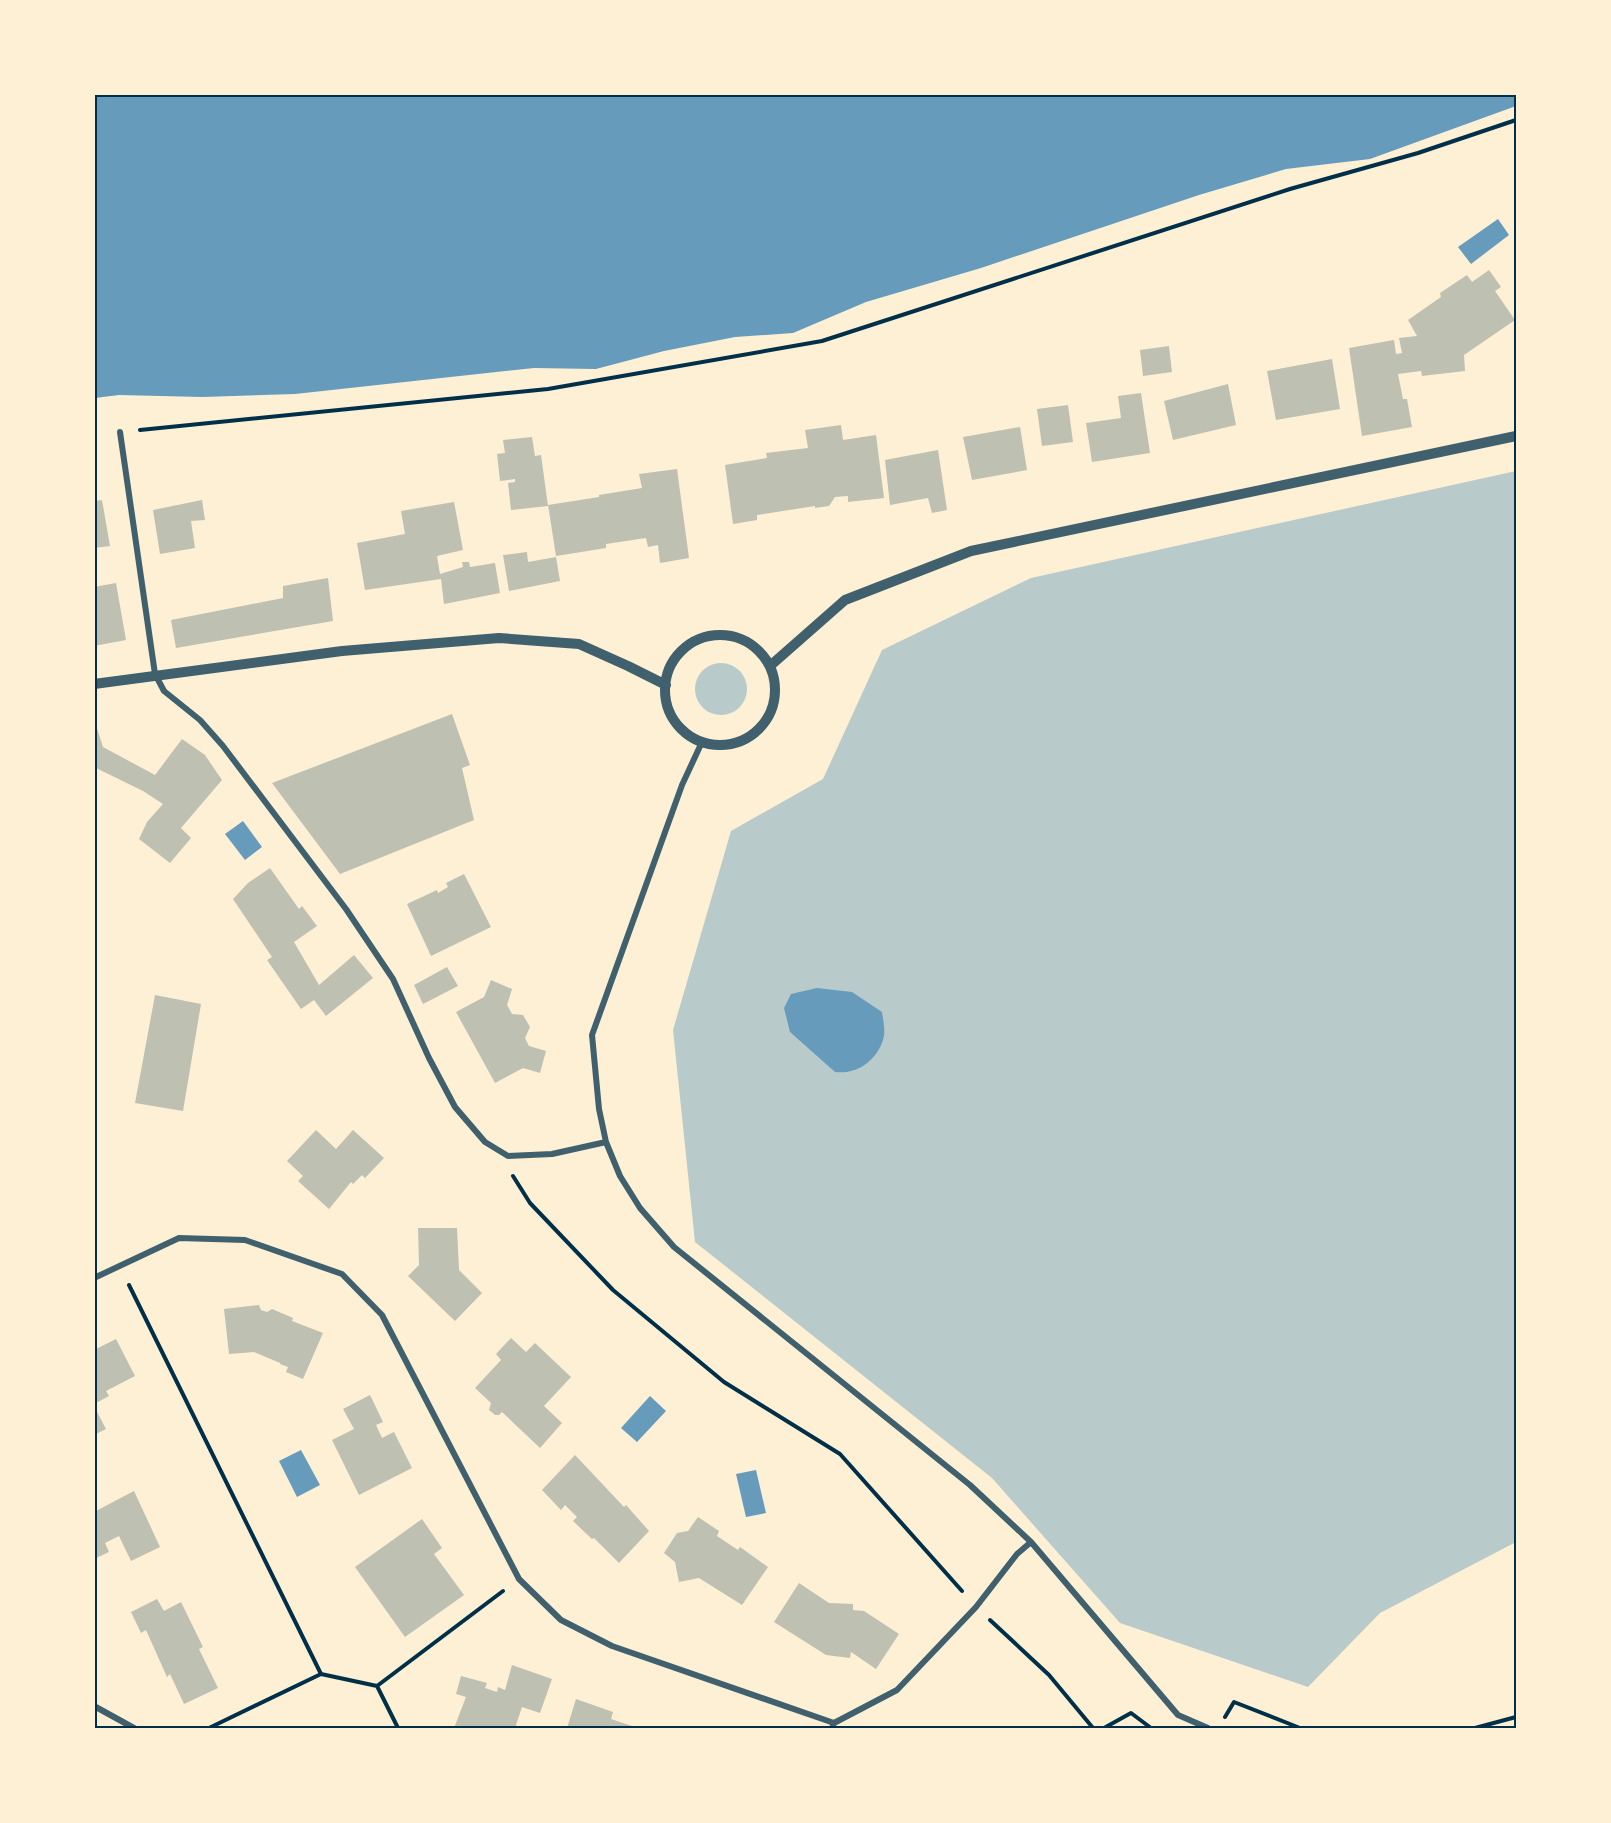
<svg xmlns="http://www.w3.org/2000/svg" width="1611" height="1823" viewBox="0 0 1611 1823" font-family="Merriweather,serif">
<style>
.green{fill:#b9caca}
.water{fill:#669bbc}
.building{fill:#bec0b2}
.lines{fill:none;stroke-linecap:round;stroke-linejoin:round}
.path{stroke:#003049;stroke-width:4}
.minor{stroke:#3f606c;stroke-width:6}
.tertiary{stroke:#3f606c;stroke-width:10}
.neatline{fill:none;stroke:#003049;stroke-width:2}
</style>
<rect width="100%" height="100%" fill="#fdf0d5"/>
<path class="green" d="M 1516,471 L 1516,1542 L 1380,1613 L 1308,1687 L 1120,1623 L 992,1478 L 695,1242 L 673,1030 L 731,831 L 823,779 L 882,650 L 1031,578 Z
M695 689a26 26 0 1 1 52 0a26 26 0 1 1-52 0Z"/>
<path class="water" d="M 1516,94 L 1516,106 L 1370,159 L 1286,169 L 1199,195 L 981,268 L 866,302 L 793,333 L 735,337 L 664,351 L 596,369 L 534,368 L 295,394 L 202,397 L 119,395 L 95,398 L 95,95 Z
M 1498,219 L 1509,235 L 1471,264 L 1458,247 Z
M 243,821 L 262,847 L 245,860 L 225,834 Z
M 817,988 L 852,992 L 882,1012 C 883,1019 885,1028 884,1036 C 879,1059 858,1075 835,1072 L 790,1032 L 784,1008 L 791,994 Z
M 650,1396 L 666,1411 L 637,1442 L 621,1428 Z
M 301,1450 L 320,1485 L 297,1497 L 279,1461 Z
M 756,1470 L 766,1513 L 746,1517 L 736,1474 Z"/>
<path class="building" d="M 1489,270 L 1501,287 L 1495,291 L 1515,320 L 1464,355 L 1465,371 L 1422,376 L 1421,371 L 1398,374 L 1403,399 L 1407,399 L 1412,427 L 1362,436 L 1349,348 L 1394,340 L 1396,354 L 1402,353 L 1399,338 L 1417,336 L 1408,320 L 1441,297 L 1440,293 L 1467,275 L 1472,282 Z
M 1169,346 L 1172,372 L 1143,376 L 1140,350 Z
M 1332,359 L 1340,409 L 1276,420 L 1267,371 Z
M 1228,384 L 1236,425 L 1173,440 L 1164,401 Z
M 1141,393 L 1150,453 L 1092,462 L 1086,423 L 1121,418 L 1118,396 Z
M 1068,405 L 1073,442 L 1042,446 L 1037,409 Z
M 841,425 L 843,440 L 876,435 L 884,498 L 848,502 L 848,496 L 835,497 L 829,506 L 815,508 L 815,506 L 757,515 L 757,520 L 733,524 L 725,465 L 767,458 L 766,453 L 808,448 L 805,430 Z
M 1020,427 L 1027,470 L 972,480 L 963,437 Z
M 532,437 L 535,456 L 541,455 L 548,506 L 511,510 L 508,483 L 515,482 L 515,479 L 500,481 L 497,454 L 505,453 L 503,440 Z
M 938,450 L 947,510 L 932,513 L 928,498 L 890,505 L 885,460 Z
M 677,469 L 689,558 L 660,563 L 658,545 L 648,547 L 646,538 L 606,544 L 606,548 L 556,556 L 548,505 L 599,497 L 599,495 L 642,488 L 639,474 Z
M 102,500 L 110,546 L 94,548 L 94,501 Z
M 202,500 L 205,520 L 191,521 L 195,548 L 160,554 L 153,510 Z
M 454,502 L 463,550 L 437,556 L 440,574 L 463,567 L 462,562 L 469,562 L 470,567 L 495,563 L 500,593 L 444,604 L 441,579 L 365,590 L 357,543 L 405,534 L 401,511 Z
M 527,552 L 528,562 L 556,557 L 560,581 L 509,591 L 503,555 Z
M 328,578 L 333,621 L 176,648 L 171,620 L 283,598 L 283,586 Z
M 116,583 L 126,640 L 94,646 L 94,587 Z
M 452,714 L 470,765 L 462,768 L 474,820 L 340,874 L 272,783 Z
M 94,719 L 103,747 L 155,775 L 182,739 L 205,755 L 222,780 L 181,828 L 191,838 L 170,863 L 139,839 L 147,822 L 163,804 L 143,791 L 94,767 Z
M 270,868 L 299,909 L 302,906 L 317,926 L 294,942 L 319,985 L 354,955 L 373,978 L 326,1016 L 314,1000 L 301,1009 L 267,960 L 272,957 L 233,899 L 248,883 Z
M 464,874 L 491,927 L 431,956 L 407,904 L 437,890 L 438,893 L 448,887 L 446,883 Z
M 447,967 L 458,986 L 423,1004 L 414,985 Z
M 491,980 L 512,989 L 507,1005 L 512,1014 L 523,1015 L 530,1027 L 525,1038 L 529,1046 L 546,1051 L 540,1073 L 523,1068 L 495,1083 L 456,1012 L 484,997 Z
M 155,995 L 201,1004 L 183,1111 L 135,1103 Z
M 316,1130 L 336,1149 L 353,1130 L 384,1158 L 365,1178 L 362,1175 L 353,1184 L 351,1182 L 329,1209 L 298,1181 L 303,1176 L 287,1161 Z
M 418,1228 L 457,1228 L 459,1270 L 482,1293 L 455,1321 L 408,1276 L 419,1265 Z
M 259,1305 L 261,1310 L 267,1312 L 272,1309 L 293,1318 L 292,1321 L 323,1333 L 303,1379 L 286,1372 L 288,1367 L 280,1364 L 280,1363 L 254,1352 L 229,1354 L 224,1309 Z
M 511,1338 L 526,1352 L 535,1343 L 571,1377 L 544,1406 L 562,1423 L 540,1448 L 502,1412 L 499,1415 L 495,1415 L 489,1410 L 491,1403 L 475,1388 L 501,1360 L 496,1354 Z
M 116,1339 L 135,1376 L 106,1391 L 109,1396 L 94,1404 L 94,1350 Z
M 370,1395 L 383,1422 L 376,1425 L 382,1438 L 394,1432 L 412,1468 L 359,1495 L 332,1440 L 354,1429 L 343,1409 Z
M 94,1406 L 106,1429 L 94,1435 Z
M 575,1455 L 624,1507 L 626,1505 L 649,1531 L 619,1563 L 594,1538 L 592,1539 L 573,1521 L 577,1517 L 565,1505 L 561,1510 L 542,1490 Z
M 134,1491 L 160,1547 L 131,1561 L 119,1536 L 105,1543 L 109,1552 L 94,1559 L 94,1512 Z
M 698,1517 L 719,1531 L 717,1536 L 738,1550 L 740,1547 L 768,1567 L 742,1605 L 699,1578 L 679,1582 L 675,1562 L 664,1553 L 677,1533 L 688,1531 Z
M 422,1519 L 442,1548 L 434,1554 L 464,1595 L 405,1637 L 355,1567 Z
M 799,1583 L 829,1603 L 853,1604 L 853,1610 L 864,1611 L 899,1634 L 876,1669 L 851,1652 L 850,1658 L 826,1655 L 774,1622 Z
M 157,1599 L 164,1611 L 181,1602 L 203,1647 L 199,1649 L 218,1688 L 184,1704 L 170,1674 L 167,1677 L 146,1630 L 141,1633 L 131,1612 Z
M 512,1665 L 552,1679 L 540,1713 L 522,1707 L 515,1728 L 454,1728 L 466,1697 L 456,1694 L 461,1676 L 487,1683 L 485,1688 L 497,1692 L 498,1687 L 505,1690 Z
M 576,1699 L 613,1712 L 611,1719 L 638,1728 L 567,1728 Z"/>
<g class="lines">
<path class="path" d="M 140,430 L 548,389 L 822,341 L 1290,189 L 1418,153 L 1516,120
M 513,1176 L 530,1203 L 613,1290 L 724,1382 L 840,1454 L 962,1591
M 129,1285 L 321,1674 L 377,1686 L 398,1728
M 990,1620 L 1049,1675 L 1093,1728
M 377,1686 L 503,1591
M 1225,1717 L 1234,1702 L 1300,1728
M 209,1728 L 321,1674
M 1104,1728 L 1131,1713 L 1151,1728
M 1475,1728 L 1516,1717"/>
<path class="minor" d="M 120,432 L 155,674 L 164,691 L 200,720 L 223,746 L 346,909 L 393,979 L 429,1058 L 455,1107 L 485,1142 L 508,1156 L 552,1154 L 606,1142
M 702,742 L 682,785 L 592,1035 L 599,1109 L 606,1142 L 620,1176 L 640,1208 L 674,1247 L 970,1485 L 1031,1542 L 1178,1715 L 1208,1728
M 94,1278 L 179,1238 L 245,1240 L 342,1274 L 382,1315 L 519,1579 L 561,1620 L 612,1646 L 834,1723
M 94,1706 L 134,1728
M 832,1728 L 834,1723 L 897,1690 L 976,1607 L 1017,1554 L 1031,1542"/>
<path class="tertiary" d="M665 690a55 55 0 1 1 110 0a55 55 0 1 1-110 0Z
M 770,666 L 845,600 L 971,551 L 1516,436
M 94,684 L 342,651 L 499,638 L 579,644 L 628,666 L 666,685"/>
</g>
<rect width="1611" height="1823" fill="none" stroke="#fdf0d5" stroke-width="192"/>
<rect x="96" y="96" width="1419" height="1631" class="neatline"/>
</svg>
